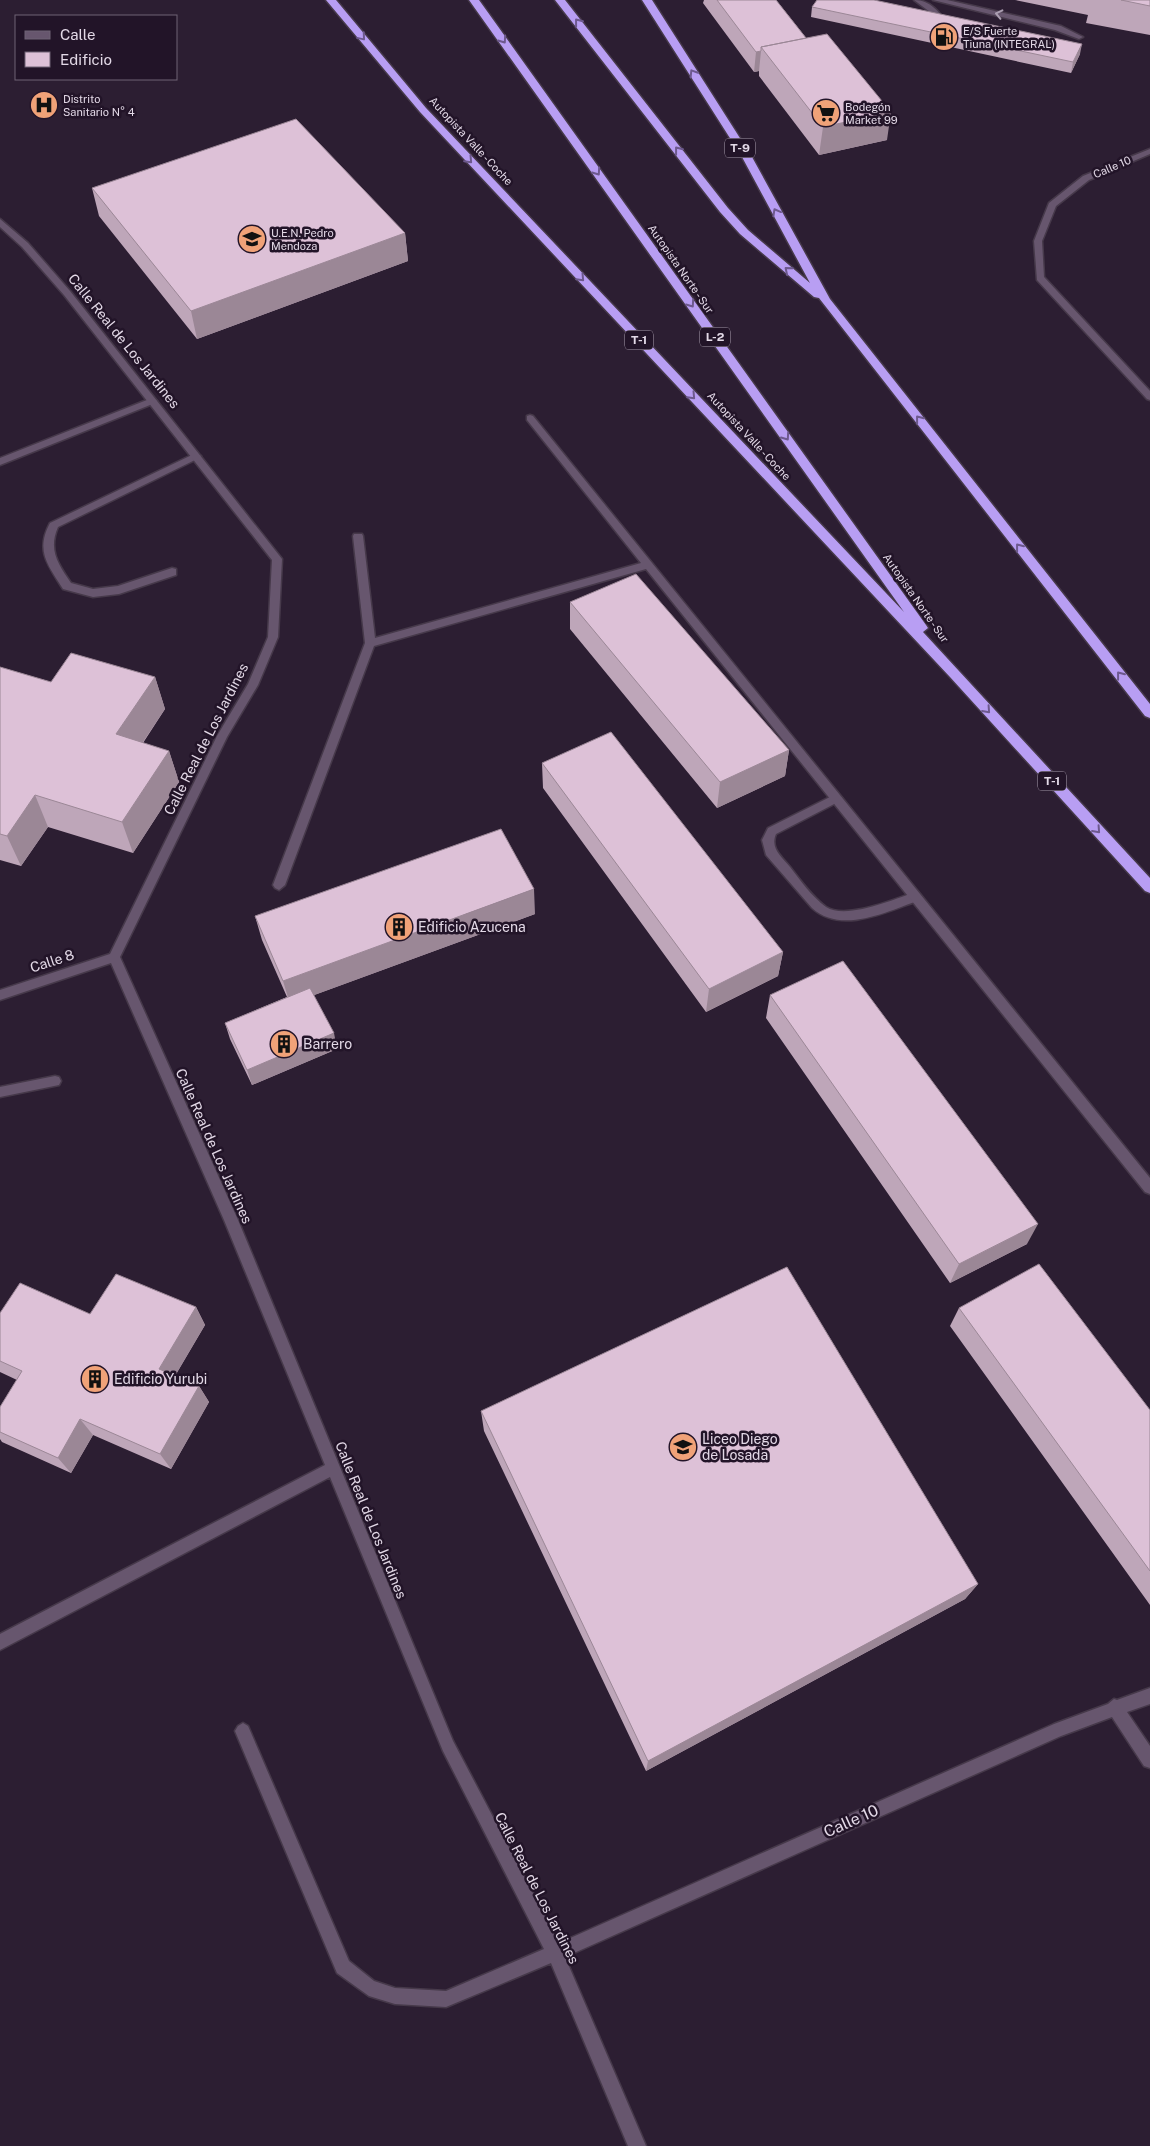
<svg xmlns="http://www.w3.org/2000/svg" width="1150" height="2146" viewBox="0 0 1150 2146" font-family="'Public Sans',sans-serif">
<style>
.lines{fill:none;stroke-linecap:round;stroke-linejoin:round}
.lane-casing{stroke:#46394a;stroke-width:3}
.street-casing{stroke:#46394a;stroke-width:3}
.highway-casing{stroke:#46394a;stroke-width:3}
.lane{fill:#67566e;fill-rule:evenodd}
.street{fill:#67566e;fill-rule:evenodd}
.highway{fill:#b89ef3;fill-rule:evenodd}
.wall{fill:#bea6b9}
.shaded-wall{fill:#9b8796}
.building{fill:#ddc1d7;stroke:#9b8796}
.oneway{stroke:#ab9eb1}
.oneway2{stroke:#6d598e}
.labels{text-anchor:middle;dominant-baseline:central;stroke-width:5;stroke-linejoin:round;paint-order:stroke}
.far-poi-label{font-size:11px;fill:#e3d9e7;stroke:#221428;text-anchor:start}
.far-street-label{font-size:11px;fill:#e3d9e7;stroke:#221428}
.shield{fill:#221428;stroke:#a99eae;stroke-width:1}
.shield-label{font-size:12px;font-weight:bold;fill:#e3d9e7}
.street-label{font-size:14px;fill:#e3d9e7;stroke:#221428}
.poi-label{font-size:14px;fill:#e3d9e7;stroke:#221428;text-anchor:start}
.near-street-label{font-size:16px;fill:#e3d9e7;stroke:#221428}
</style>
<rect width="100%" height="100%" fill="#2c1e32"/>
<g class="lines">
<defs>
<path id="lane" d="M 914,0 C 931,0 940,13 949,26 L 948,28 L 942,28 L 930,12 Z
M 933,0 L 947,0 L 1061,26 L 1083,37 L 1079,39 L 1055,30 Z
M 152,398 L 157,401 L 155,403 L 0,465 L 0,458 Z
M 196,453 L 201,456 L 199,458 L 58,527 C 48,550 58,564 71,583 L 93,589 L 118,586 L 172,568 L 176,569 L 176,575 L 119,594 L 93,597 L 63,589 C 48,565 35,551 50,523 Z
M 836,794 L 842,798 L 840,801 L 776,834 C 770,848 781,856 790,867 C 800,880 812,897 826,907 C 847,920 894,899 916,892 L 922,897 L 920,900 C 888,911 842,935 812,908 L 766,855 L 762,840 L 768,828 Z"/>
<path id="street" d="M 1150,149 L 1150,154 L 1089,180 L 1056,206 L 1042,241 L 1044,277 L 1150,391 L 1150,400 L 1147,399 L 1037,280 L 1034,241 L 1049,203 L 1083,176 Z
M 0,219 L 28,243 L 70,291 L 282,559 L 278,637 L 258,685 L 227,737 L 120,957 L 238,1220 L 453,1741 L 559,1943 L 1054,1724 L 1108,1704 L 1114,1699 L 1117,1700 L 1150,1688 L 1150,1704 L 1127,1712 L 1150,1746 L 1150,1768 L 1144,1766 L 1112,1717 L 1061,1736 L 565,1957 L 646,2146 L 628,2146 L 551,1963 L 446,2007 L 395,2004 L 369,1996 L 337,1973 L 235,1731 L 238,1726 L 243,1723 L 248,1726 L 349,1961 L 374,1981 L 395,1988 L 446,1991 L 544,1949 L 443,1751 L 330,1477 L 0,1650 L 0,1634 L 325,1465 L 224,1220 L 111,963 L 0,1000 L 0,990 L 110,954 L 217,736 L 248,684 L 268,637 L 272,560 L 64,295 L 22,247 L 0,227 Z
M 530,415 L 533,416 L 1150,1178 L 1150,1194 L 1145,1192 L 646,569 L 374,646 L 285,885 L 279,890 L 275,888 L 273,885 L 365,643 L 353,536 L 354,534 L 362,534 L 363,536 L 375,638 L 641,563 L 527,420 L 527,416 Z
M 55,1076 L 59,1077 L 61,1081 L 59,1085 L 0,1097 L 0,1087 Z"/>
<path id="highway" d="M 326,0 L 336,0 L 426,108 L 904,612 L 469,0 L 479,0 L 926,625 L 928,628 L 923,632 L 1150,878 L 1150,893 L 1145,891 L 950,677 L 420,112 Z
M 555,0 L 565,0 L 728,208 L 748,230 L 810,283 L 742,157 L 642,0 L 652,0 L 752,157 L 830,299 L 1150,704 L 1150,718 L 1145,716 L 819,298 L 814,297 L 740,234 L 720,212 Z"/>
</defs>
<use href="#lane" class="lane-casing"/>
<use href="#street" class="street-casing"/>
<use href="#highway" class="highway-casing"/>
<use href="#lane" class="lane"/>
<use href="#street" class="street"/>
<use href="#highway" class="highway"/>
</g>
<path class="wall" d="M 704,0 L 776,0 L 887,140 L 819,155 L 759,76 L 759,71 L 754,72 L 703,3 Z
M 1015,0 L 1150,0 L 1150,35 L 1086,23 L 1088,15 Z
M 812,7 L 1080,54 L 1071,73 L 811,17 Z
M 92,188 L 405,233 L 408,261 L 197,339 L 99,216 Z
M 570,602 L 789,750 L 785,776 L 717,808 L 570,629 Z
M 0,667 L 51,682 L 155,677 L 165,709 L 143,743 L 169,751 L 179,782 L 133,853 L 48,827 L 21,866 L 0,860 Z
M 542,763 L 783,952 L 778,976 L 706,1012 L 543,788 Z
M 535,914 L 314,995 L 337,1049 L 252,1085 L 230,1039 L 225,1023 L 287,997 L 262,940 L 255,916 Z
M 770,995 L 1027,1244 L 950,1283 L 766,1018 Z
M 196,1307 L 205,1325 L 175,1376 L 199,1386 L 209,1402 L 171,1469 L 93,1435 L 71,1473 L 2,1442 L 0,1439 L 0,1407 L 17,1380 L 0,1372 L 0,1313 L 90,1314 Z
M 959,1308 L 1150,1410 L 1150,1605 L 950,1326 Z
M 481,1411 L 978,1584 L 965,1599 L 646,1771 L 484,1431 Z"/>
<path class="shaded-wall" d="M 1082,44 L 1080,54 L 1071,73 L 1073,62 Z
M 761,51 L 759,71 L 754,72 L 756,52 Z
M 891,112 L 887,140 L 819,155 L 823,127 Z
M 405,233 L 408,261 L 197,339 L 191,311 Z
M 155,677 L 165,709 L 127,766 L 116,734 Z
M 789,750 L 785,776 L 717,808 L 720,782 Z
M 169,751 L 179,782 L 133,853 L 122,822 Z
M 35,795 L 48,827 L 21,866 L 7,836 Z
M 534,889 L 535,914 L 290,1004 L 283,981 Z
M 783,952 L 778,976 L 706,1012 L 709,989 Z
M 334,1033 L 337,1049 L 252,1085 L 247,1070 Z
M 1038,1224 L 1027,1244 L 950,1283 L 959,1264 Z
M 196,1307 L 205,1325 L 169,1386 L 159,1369 Z
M 199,1386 L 209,1402 L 171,1469 L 160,1454 Z
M 80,1419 L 93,1435 L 71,1473 L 58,1458 Z
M 978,1584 L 965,1599 L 646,1771 L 648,1761 Z"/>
<path class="building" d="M 717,0 L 776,0 L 806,38 L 761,47 L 761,51 L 756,52 Z
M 817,0 L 874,0 L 1082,44 L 1073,62 L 812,7 Z
M 1121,0 L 1150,0 L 1150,6 Z
M 827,34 L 891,112 L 823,127 L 761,47 Z
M 296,119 L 405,233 L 191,311 L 92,188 Z
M 636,574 L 789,750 L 720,782 L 570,602 Z
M 71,653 L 155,677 L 116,734 L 169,751 L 122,822 L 35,795 L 7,836 L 0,834 L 0,667 L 51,682 Z
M 611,732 L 783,952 L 709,989 L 542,763 Z
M 501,829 L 534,889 L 283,981 L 255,916 Z
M 843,961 L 1038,1224 L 959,1264 L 770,995 Z
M 310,988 L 334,1033 L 247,1070 L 225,1023 Z
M 1039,1264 L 1150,1410 L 1150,1571 L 959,1308 Z
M 787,1267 L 978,1584 L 648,1761 L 481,1411 Z
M 116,1274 L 196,1307 L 159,1369 L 199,1386 L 160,1454 L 80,1419 L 58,1458 L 0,1432 L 0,1407 L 22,1371 L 0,1361 L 0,1313 L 20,1283 L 90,1314 Z"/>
<defs><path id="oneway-chevron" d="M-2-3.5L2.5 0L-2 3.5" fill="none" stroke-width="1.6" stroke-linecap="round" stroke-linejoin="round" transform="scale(1.25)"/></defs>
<use class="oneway" href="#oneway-chevron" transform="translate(999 14) rotate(-167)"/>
<g class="oneway2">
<use href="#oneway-chevron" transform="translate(578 22) rotate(-128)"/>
<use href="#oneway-chevron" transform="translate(362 37) rotate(50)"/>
<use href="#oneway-chevron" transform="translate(503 40) rotate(55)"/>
<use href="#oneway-chevron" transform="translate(693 73) rotate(-122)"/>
<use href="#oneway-chevron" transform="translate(678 150) rotate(-128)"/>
<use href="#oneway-chevron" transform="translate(469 160) rotate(47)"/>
<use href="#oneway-chevron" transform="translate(597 172) rotate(55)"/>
<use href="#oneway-chevron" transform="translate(776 212) rotate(-119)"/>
<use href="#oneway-chevron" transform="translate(788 270) rotate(-140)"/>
<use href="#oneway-chevron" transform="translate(581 278) rotate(47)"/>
<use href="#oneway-chevron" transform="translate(691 304) rotate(55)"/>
<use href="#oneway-chevron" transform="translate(692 396) rotate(47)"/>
<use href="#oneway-chevron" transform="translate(919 419) rotate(-128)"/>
<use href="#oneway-chevron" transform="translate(786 437) rotate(55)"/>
<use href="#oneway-chevron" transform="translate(1019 547) rotate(-128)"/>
<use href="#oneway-chevron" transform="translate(1120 675) rotate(-128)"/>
<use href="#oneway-chevron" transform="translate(987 710) rotate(48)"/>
<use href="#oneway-chevron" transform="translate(1097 830) rotate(48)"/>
</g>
<defs>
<symbol id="fuel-disc" viewBox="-11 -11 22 22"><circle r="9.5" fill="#f0a278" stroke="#221428"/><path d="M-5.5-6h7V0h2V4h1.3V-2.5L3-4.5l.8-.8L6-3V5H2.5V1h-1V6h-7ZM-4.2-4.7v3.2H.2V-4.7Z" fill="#111"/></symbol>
<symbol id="hospital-disc" viewBox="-11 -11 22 22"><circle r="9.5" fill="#f0a278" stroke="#221428"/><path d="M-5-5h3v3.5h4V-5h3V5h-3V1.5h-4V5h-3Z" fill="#111"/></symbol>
<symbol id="supermarket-disc" viewBox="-11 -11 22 22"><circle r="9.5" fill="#f0a278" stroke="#221428"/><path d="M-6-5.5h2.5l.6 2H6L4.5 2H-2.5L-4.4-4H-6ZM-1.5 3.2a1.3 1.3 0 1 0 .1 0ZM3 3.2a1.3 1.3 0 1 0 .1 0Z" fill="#111"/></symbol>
<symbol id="school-disc" viewBox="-11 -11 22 22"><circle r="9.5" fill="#f0a278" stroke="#221428"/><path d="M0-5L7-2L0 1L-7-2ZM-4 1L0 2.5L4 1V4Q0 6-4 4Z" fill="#111"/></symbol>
<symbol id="building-disc" viewBox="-11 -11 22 22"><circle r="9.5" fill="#f0a278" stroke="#221428"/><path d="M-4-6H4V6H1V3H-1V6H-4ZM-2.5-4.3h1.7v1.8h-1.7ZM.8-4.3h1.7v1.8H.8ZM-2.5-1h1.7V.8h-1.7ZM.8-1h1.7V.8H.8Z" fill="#111"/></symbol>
</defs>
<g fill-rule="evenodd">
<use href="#fuel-disc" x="928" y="21" width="32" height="32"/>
<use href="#hospital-disc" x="28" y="89" width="32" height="32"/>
<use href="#supermarket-disc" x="810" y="97" width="32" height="32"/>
<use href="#school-disc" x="236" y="223" width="32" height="32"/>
<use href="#building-disc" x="383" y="911" width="32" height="32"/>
<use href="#building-disc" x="268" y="1028" width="32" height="32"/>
<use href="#building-disc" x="79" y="1363" width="32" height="32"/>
<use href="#school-disc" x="667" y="1431" width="32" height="32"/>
</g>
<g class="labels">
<g class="far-poi-label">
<text x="963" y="31">E/S Fuerte<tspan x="963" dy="13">Tiuna (INTEGRAL)</tspan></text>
<text x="63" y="99">Distrito<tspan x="63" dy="13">Sanitario N° 4</tspan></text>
<text x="845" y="107">Bodegón<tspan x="845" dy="13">Market 99</tspan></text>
<text x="271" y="233">U.E.N. Pedro<tspan x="271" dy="13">Mendoza</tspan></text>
</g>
<g class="far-street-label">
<text transform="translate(471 141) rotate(47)">Autopista Valle - Coche</text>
<text transform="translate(1112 167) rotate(-23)">Calle 10</text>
<text transform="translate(681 269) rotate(55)">Autopista Norte - Sur</text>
<text transform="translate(749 436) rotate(47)">Autopista Valle - Coche</text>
<text transform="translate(916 598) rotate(55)">Autopista Norte - Sur</text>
</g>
<g class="shield">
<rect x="725" y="138.5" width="30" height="19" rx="4"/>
<rect x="700" y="327.5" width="30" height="19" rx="4"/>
<rect x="625" y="330.5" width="28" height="19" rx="4"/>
<rect x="1038" y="771.5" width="28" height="19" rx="4"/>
</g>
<g class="shield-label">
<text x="740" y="148">T-9</text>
<text x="715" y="337">L-2</text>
<text x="639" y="340">T-1</text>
<text x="1052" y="781">T-1</text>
</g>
<g class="street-label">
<text transform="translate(124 341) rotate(51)">Calle Real de Los Jardines</text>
<text transform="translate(206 739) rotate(-63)">Calle Real de Los Jardines</text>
<text transform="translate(52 961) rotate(-18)">Calle 8</text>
<text transform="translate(214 1146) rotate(66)">Calle Real de Los Jardines</text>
<text transform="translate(371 1520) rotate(68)">Calle Real de Los Jardines</text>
<text transform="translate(537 1888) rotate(63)">Calle Real de Los Jardines</text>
</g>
<g class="poi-label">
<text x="418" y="927">Edificio Azucena</text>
<text x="303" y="1044">Barrero</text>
<text x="114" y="1379">Edificio Yurubi</text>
<text x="702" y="1439">Liceo Diego<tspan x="702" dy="16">de Losada</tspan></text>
</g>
<g class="near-street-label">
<text transform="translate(851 1821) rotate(-24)">Calle 10</text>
</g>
</g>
<rect x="15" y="15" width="162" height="65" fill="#221428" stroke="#6f6374"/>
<rect x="25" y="31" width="25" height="8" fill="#67566e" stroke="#6f6374"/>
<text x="60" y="40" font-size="15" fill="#e3d9e7">Calle</text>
<rect x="25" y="52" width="25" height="15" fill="#ddc1d7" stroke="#6f6374"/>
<text x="60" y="65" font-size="15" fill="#e3d9e7">Edificio</text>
</svg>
